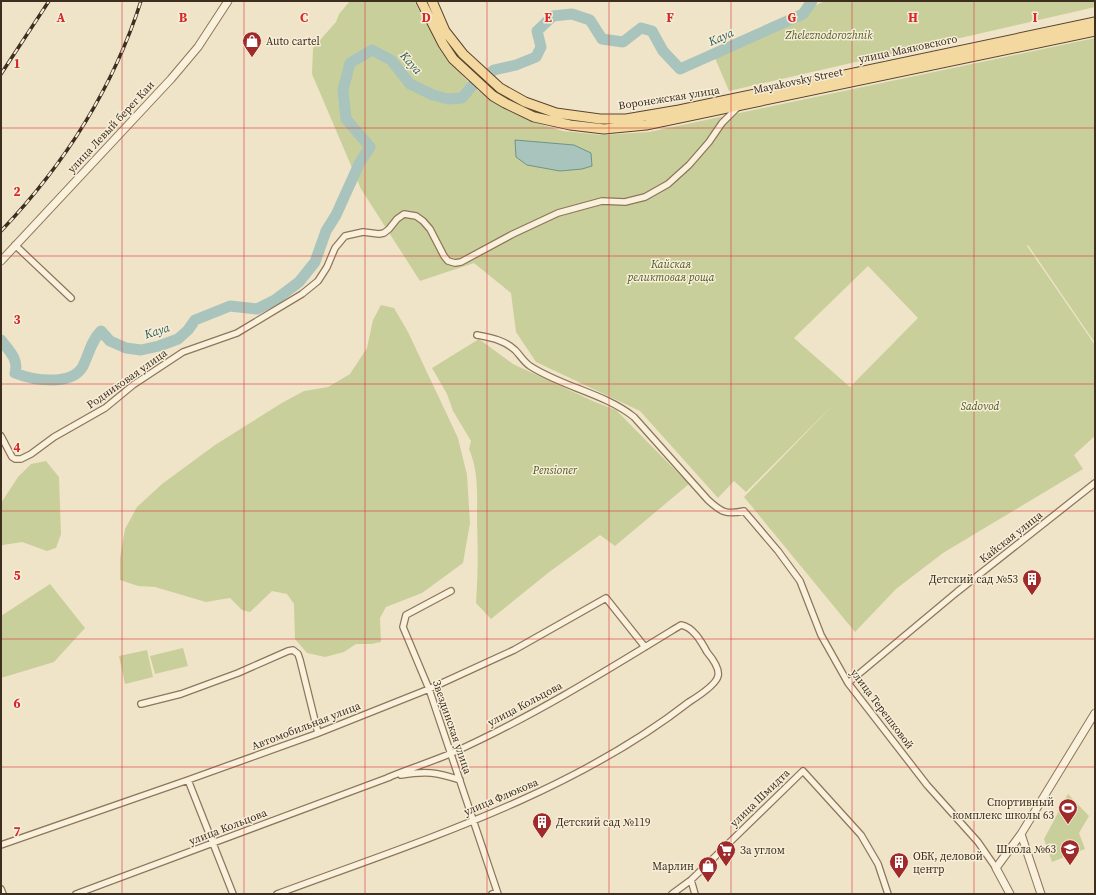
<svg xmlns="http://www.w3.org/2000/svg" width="1096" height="895" viewBox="0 0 1096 895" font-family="'Source Serif 4',serif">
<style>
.green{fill:#c9cf9b;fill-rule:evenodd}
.water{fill:#a9c4bc;stroke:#6f938a}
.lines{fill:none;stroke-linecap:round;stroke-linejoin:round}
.river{stroke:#a9c4bc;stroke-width:11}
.minor-casing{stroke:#8d765c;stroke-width:8}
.tertiary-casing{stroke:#8d765c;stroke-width:9}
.primary-casing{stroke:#5b4430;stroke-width:11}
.minor{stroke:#faf1dc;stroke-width:5.5}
.tertiary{stroke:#faf1dc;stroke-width:7}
.primary{stroke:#f3d9a0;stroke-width:9}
.rail-casing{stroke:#3d2e20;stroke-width:3.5}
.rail{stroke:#f7eed8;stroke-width:2;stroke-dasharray:6;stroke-linecap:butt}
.grid{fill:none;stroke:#d62828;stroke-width:1;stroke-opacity:0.55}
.labels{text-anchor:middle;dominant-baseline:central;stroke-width:3;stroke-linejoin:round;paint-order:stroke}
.park-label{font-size:11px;font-style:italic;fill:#4d5a26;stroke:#f7eed8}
.poi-label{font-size:11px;fill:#3d2e20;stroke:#f7eed8;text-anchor:start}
.street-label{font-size:11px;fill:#3d2e20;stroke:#f7eed8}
.water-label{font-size:12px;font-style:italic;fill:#2f5d5a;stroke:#f7eed8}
.grid-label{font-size:13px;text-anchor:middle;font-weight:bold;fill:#d62828;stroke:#f7eed8;stroke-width:3;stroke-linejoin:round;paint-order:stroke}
</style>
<rect width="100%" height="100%" fill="#f0e4c8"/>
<path class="green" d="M 350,1 L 414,1 L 445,56 L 472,86 L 498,105 L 527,120 L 563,131 L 602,135 L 649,132 L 1095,38 L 1095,343 L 1028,245 L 1027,246 L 1095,345 L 1095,436 L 1074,455 L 1083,469 L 943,553 L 896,589 L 855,632 L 744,497 L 834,404 L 746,492 L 734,481 L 718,498 L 640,411 L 536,362 L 516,332 L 511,293 L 474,263 L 420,281 L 361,189 L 312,74 L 313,48 L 336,22 L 339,14 ZM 868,266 L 918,318 L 850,387 L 794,338 Z
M 825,1 L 1095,1 L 1095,7 L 729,91 L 712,51 Z
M 381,305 L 394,308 L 408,332 L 458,438 L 467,475 L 470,523 L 463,563 L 422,593 L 386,607 L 380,618 L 381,642 L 371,644 L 356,644 L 344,652 L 325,657 L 307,653 L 295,639 L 294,604 L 287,594 L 272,591 L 250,612 L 242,610 L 230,598 L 206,602 L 155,587 L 138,586 L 120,580 L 120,558 L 125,529 L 137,507 L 162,484 L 215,445 L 280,404 L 304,391 L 328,387 L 350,374 L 367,348 L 373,320 Z
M 479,339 L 513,364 L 595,402 L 616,410 L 689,484 L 615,546 L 600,535 L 548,573 L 491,619 L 476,603 C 478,576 478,549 477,522 C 477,497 479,472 469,449 L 471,441 L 453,411 L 447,394 L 432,368 Z
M 46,461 L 59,477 L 61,534 L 56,548 L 47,551 L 22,542 L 3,545 L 1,546 L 1,503 L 18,477 L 31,464 Z
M 50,584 L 85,628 L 54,662 L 1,678 L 1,616 Z
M 183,648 L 188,666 L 155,674 L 150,656 Z
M 147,650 L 153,677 L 125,684 L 119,656 Z
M 1068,794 L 1089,816 L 1079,833 L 1085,849 L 1052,862 L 1044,839 Z"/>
<path class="water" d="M 515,140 L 574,145 L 591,153 L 592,166 L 582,169 L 560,171 L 527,165 L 516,157 Z"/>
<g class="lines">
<path class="river" d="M 1,340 C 9,351 19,359 15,373 C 32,380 72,387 83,366 C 89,354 91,341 101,331 L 110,341 L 126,348 L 141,350 L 159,346 L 178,339 L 188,330 L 195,320 L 230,306 L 257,309 L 275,300 L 299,282 L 315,262 L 326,231 L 336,215 L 360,162 L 370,147 L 346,119 L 343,90 L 350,63 L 372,50 L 391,60 L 410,84 L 433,95 L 448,99 L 462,98 L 472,86 L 494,70 L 516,65 L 536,57 L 541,47 L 537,31 L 553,16 L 572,14 L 590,20 L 602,39 L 623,42 L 641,28 L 652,31 L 663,51 L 680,69 L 803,14 L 812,1"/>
<defs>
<path id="minor" d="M 15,245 L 71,298
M 477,335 C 492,338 504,340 515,350 C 520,355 524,362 530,366 C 562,387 604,393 634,417 L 708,500 C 721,512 726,515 744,511 L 778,551 L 800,581 L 821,635 L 848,683 L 927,785 L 978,842 L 996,868
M 1,436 L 12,457 L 15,459 L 21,459 L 31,454 L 54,437 L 105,408 L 133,385 L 183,352 L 237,333 L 302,294 L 318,281 L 327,267 L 335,248 L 345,236 L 363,232 L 379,234 L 384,233 L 389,229 L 397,219 L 404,214 L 416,216 L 423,221 L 430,229 L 444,256 L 448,261 L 455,263 L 461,262 L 513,234 L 558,213 L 602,201 L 625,202 L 645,197 L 668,184 L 689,165 L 709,142 L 722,123 L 738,107
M 451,591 L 406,615 L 403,627 L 429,689 L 498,894
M 848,683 L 957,592 L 1095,483
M 141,704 L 181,694 L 238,673 L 288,651 L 293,650 L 298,654 L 300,660 L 318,733
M 401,775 C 426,771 436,772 460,780
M 188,780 L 233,894
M 1,845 L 188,780 L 316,734 L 429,689 L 514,650 L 606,598 L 645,647
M 691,880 L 695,894
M 1,889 L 3,894
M 76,894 L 390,777
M 277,894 C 417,842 570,795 689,702 C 697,697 716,685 718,676 C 720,668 712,658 707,652 C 701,641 693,627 681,625 C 606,671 532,717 452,753 C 431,762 408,769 387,778
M 492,894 L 497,892
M 672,894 L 691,880 L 803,771 L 861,835 L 878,864 L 888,894"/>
<path id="tertiary" d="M 1,261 L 171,79 L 198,47 L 228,1
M 1021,834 L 1041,894
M 1010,894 L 996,868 L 1021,834 L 1095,713"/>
<path id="primary" d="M 421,1 L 443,44 L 453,59 L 493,96 L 505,103 L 534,117 L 570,125 L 604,129 L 646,125 L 1095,31
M 432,1 L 445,31 L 463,54 L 500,88 L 525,102 L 556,113 L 600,119 L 626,119 L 679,110 L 1095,22"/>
</defs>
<use href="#minor" class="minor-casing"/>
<use href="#tertiary" class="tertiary-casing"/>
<use href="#primary" class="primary-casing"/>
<use href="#minor" class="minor"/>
<use href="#tertiary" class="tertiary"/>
<use href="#primary" class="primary"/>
<defs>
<path id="rail" d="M 1,74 L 49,1
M 1,231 C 64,165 113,88 141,1"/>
</defs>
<use href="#rail" class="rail-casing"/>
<use href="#rail" class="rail"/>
</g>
<path class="grid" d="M 122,1 L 122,894M 244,1 L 244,894M 365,1 L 365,894M 487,1 L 487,894M 609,1 L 609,894M 731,1 L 731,894M 852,1 L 852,894M 974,1 L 974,894M 1,128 L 1095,128M 1,256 L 1095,256M 1,384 L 1095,384M 1,511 L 1095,511M 1,639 L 1095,639M 1,767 L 1095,767"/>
<defs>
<symbol id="shop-pin" viewBox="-11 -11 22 30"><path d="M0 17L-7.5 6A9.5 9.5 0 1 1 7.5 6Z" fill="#9e2a2b" stroke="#f7eed8"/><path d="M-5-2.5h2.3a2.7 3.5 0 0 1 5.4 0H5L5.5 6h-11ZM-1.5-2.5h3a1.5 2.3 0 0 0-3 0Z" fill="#fff"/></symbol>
<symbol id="building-pin" viewBox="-11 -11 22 30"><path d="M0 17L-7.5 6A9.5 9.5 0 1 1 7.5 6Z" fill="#9e2a2b" stroke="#f7eed8"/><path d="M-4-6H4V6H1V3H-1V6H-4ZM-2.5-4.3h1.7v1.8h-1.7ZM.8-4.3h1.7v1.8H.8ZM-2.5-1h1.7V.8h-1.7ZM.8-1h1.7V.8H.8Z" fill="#fff"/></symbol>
<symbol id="stadium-pin" viewBox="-11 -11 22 30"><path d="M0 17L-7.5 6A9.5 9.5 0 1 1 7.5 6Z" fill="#9e2a2b" stroke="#f7eed8"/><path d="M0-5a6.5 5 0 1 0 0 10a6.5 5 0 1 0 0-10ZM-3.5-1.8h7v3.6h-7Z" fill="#fff"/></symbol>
<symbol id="school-pin" viewBox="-11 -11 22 30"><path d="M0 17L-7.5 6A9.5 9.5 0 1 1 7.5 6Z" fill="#9e2a2b" stroke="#f7eed8"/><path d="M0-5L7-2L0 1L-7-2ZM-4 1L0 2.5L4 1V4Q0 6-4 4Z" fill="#fff"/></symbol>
<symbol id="supermarket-pin" viewBox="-11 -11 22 30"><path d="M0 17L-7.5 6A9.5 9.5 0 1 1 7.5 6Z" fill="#9e2a2b" stroke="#f7eed8"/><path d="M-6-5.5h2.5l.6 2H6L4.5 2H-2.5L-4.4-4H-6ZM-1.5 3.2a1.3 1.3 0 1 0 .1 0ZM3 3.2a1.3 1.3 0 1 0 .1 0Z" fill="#fff"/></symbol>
</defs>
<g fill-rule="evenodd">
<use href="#shop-pin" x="241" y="30" width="22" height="30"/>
<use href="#building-pin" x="1021" y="568" width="22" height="30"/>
<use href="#stadium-pin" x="1057" y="797" width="22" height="30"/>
<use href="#building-pin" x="531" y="811" width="22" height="30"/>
<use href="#school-pin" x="1059" y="838" width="22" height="30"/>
<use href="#supermarket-pin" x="715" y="839" width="22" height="30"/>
<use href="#building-pin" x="888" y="851" width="22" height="30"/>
<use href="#shop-pin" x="697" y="855" width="22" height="30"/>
</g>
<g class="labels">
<g class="park-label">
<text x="829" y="35">Zheleznodorozhnik</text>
<text x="671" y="264">Кайская<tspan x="671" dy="13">реликтовая роща</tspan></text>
<text x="980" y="406">Sadovod</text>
<text x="555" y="470">Pensioner</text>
</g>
<g class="poi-label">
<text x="266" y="41">Auto cartel</text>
<text x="1018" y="579" text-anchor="end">Детский сад №53</text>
<text x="1054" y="802" text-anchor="end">Спортивный<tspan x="1054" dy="13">комплекс школы 63</tspan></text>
<text x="556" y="822">Детский сад №119</text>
<text x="1056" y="849" text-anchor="end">Школа №63</text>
<text x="740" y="850">За углом</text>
<text x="913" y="856">ОБК, деловой<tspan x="913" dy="13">центр</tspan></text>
<text x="694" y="866" text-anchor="end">Марлин</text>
</g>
<g class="street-label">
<text transform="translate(908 49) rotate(-12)">улица Маяковского</text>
<text transform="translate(798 81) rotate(-12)">Mayakovsky Street</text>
<text transform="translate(669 98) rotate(-9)">Воронежская улица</text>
<text transform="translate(111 127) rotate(-47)">улица Левый берег Каи</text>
<text transform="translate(127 379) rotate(-35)">Родниковая улица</text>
<text transform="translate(1011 537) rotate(-38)">Кайская улица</text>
<text transform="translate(525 704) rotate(-28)">улица Кольцова</text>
<text transform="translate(882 709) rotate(53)">улица Терешковой</text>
<text transform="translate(306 726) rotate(-21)">Автомобильная улица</text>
<text transform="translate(452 727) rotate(71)">Звездинская улица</text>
<text transform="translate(501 797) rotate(-23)">улица Флюкова</text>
<text transform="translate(760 798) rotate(-44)">улица Шмидта</text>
<text transform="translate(228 827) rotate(-21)">улица Кольцова</text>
</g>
<g class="water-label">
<text transform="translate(721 37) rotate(-24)">Kaya</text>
<text transform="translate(411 63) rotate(48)">Kaya</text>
<text transform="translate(157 331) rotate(-18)">Kaya</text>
</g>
</g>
<g class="grid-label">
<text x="61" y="22">A</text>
<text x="183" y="22">B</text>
<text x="304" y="22">C</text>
<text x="426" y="22">D</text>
<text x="548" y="22">E</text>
<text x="670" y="22">F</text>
<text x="792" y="22">G</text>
<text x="913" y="22">H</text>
<text x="1035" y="22">I</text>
<text x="17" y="68">1</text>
<text x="17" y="196">2</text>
<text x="17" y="324">3</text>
<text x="17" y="452">4</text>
<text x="17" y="580">5</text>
<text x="17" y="708">6</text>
<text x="17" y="836">7</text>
</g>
<rect width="1096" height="895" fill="none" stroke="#3d2e20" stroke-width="4"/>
</svg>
